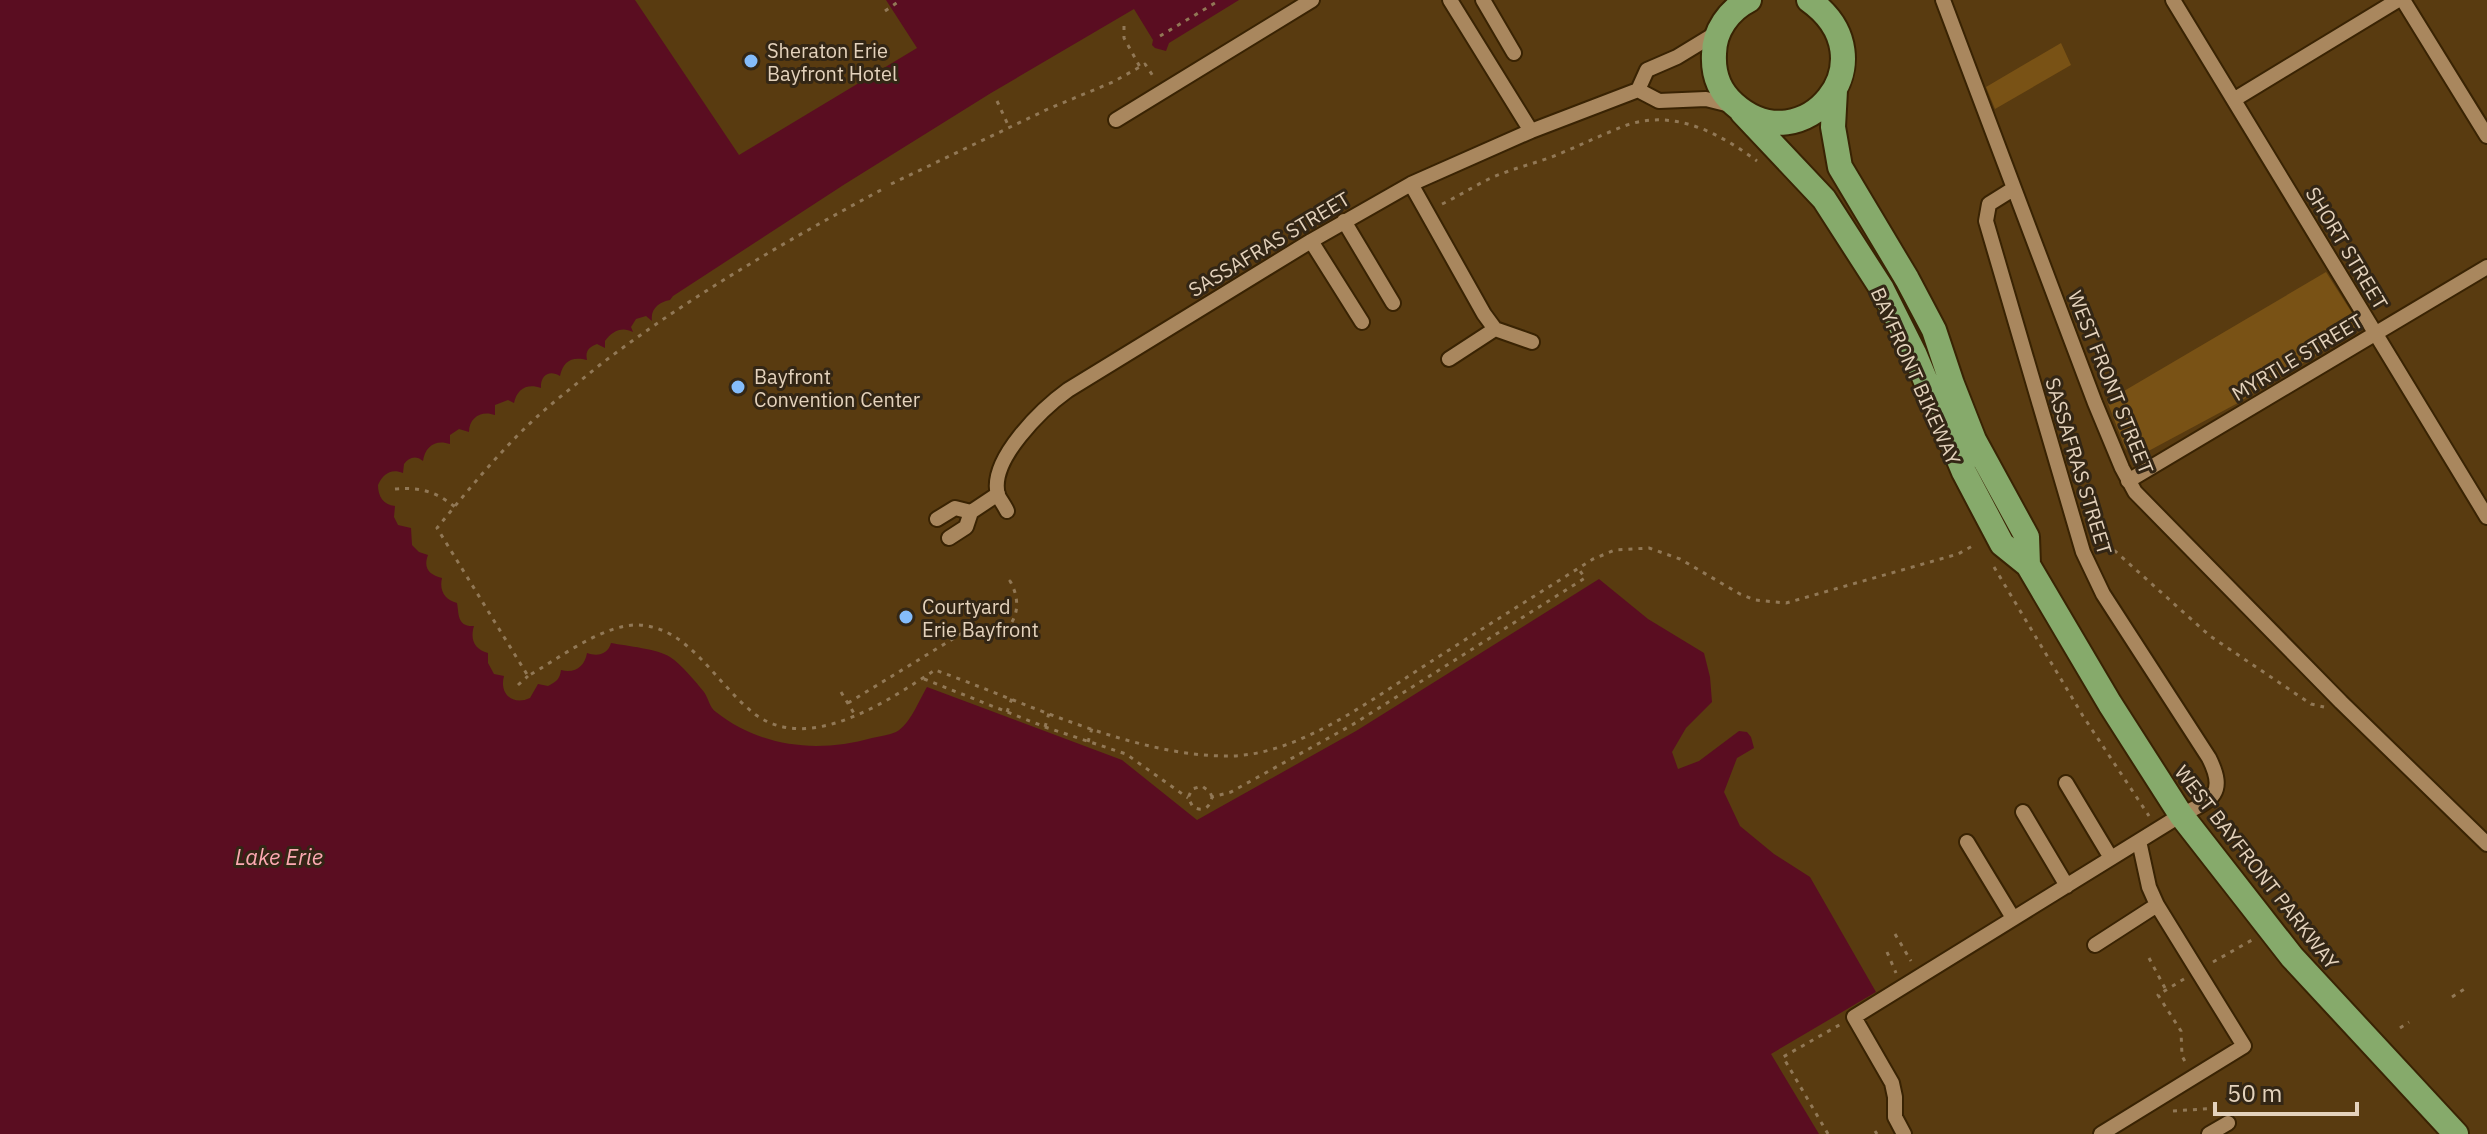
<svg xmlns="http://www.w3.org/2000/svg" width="2487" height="1134" viewBox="0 0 2487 1134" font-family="'IBM Plex Sans',sans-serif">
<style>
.green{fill:#795215}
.water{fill:#5a0d21}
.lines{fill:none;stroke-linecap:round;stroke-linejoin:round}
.minor-casing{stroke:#392303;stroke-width:18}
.highway-casing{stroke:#392303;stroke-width:28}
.path{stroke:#917856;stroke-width:3;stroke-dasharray:4 6;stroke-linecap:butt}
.minor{stroke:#a9875e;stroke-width:14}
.highway{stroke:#86aa6b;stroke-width:24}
.poi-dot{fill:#84bcfb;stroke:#332615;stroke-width:3}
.labels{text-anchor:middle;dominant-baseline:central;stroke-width:6;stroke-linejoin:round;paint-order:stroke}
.poi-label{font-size:20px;fill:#e4d2bc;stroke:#332615;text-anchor:start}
.street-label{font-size:20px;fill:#e4d2bc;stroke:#332615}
.water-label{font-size:22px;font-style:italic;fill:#fda9b2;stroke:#332615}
</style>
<rect width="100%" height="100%" fill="#593b10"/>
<path class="green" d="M 2061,43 L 2071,65 L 1995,109 L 1986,87 Z
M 2326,272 L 2354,316 L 2356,331 L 2236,404 L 2141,455 L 2132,455 L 2125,448 L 2107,401 Z"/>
<path class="water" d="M 0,0 L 635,0 L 739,155 L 917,48 L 886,0 L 1239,0 L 1169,43 L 1166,51 L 1155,48 L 1152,45 L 1153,40 L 1134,9 L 991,93 L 845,184 L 673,296 L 670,300 C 660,302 650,308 652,321 L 646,316 L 636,319 L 631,327 L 633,332 C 622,326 612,331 605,341 L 605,348 L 597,344 C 589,347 585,351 587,360 C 572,356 563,361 560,376 C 549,369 540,376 541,388 C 527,383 517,389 514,403 L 508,400 L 495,405 L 495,415 C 482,410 469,417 469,432 L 459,429 L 450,435 L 450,444 C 436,439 425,446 423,461 C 416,455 409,457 404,464 L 403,473 C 391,468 383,474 378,485 C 378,496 383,505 395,506 L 394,517 L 398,525 L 411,528 L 412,545 L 419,552 L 428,555 C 423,568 429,575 442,578 C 439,591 445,600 457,603 C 459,614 457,627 474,626 C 470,639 474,649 488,653 L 488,663 L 494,674 L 504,676 C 499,694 513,706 530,698 L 538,684 L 548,686 C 556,682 560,679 561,670 C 575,674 585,666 587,653 C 598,657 608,654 611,643 C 627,646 658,649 670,657 C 681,664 696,682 704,692 C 709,699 709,707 716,712 C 762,748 818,753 872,738 C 880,736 889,735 896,732 C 910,725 919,700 927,687 L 1122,760 L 1197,820 L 1356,731 L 1599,579 L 1648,619 L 1704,653 L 1710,677 L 1712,702 L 1686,728 L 1672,752 L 1678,769 L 1699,761 L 1739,731 L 1747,732 L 1751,737 L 1754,748 L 1737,758 L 1724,792 L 1740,826 L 1774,854 L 1810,877 L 1876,992 L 1771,1054 L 1819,1134 L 0,1134 Z"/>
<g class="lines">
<defs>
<path id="minor" d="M 1450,0 L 1531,131
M 1483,0 L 1514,53
M 1943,0 L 2095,403 L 2122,468 L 2135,492 L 2341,702 L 2487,844
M 2173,0 L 2487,517
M 2403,0 L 2487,136
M 1638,90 L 1659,101 L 1706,99 L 1734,106
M 2235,99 L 2398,0
M 1116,120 L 1312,0
M 1411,184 L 1484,314 L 1495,329 L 1532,342
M 1344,221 L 1393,303
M 1311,241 L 1362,322
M 1449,359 L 1495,329
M 2128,481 L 2487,267
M 1007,511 C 1005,506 1000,500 998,495 C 988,460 1043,408 1068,390 L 1311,241 L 1411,184 L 1531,131 L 1638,90 L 1647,70 L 1677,57 L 1718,32
M 937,519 L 955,508 L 971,512
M 949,538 L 966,527 L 971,512 L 998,494
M 2066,783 L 2111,858
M 2023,812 L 2067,886
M 1967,842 L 2013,918
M 2095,945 L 2157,905
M 1904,1134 L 1895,1117 L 1895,1097 L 1892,1083 L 1854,1017 L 2181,815 C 2212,800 2227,794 2209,758 L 2103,594 L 2083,552 L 1986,221 L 1989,204 L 2013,189
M 2101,1134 L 2244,1046 L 2157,905 L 2149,887 L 2139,841
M 2209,1134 L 2228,1123"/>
<path id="highway" d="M 1749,0 C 1729,10 1714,31 1714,54 C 1713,73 1719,91 1734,104 C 1803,166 1893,60 1809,0
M 1835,90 L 1833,127 L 1840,167 L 1907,279 L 1934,330 L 1952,384 L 1974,440 L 2027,537 L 2028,565
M 1742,112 L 1824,199 L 1882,289 L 1914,353 L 1964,472 L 2002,544 L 2028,565 L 2110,704 L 2181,815 L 2292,957 L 2456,1134"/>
</defs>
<use href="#minor" class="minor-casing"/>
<use href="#highway" class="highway-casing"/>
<path class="path" d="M 885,11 L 898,2 L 897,0
M 1124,26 L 1124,38 L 1140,67
M 1160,36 L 1220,0
M 997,101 L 1009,127
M 891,184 L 1048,109 L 1113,82 L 1145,64 L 1153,76
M 881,190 C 784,242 689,297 601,364 C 574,386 546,407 522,431 C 491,462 464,495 437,528 L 528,676 C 558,659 603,624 638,625 C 664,626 682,640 700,658 C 718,676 735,699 756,715 C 811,754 889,700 935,670 C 1025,702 1134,757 1230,756 C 1301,755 1376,696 1435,659 C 1488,625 1541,592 1593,559 L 1615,550 L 1649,548 L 1680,559 L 1740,594 L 1755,600 L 1786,603 L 1958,554 L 1976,544
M 1442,204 C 1459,196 1474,186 1491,178 C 1511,169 1533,164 1554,156 C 1579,146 1603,134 1627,125 C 1675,109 1719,133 1757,161
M 395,489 C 420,487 435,491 455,507
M 2097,540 L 2115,551 L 2210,636 L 2311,704 L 2324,707
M 1994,567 L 2083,716 L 2149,816
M 924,679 L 1045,727 L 1126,754 L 1188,798
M 518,685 L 528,676
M 841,692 L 855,715
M 848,703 L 969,629 C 1005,648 1029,614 1010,581 L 1016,578
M 1007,712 L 1012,698
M 1045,727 L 1049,713
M 1088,742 L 1092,728
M 1212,797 L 1210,792 L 1202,786 L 1192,789 L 1188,798 L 1193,807 C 1203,812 1210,808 1212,797 L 1231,792 L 1352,725 L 1585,578 L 1578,568
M 1895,934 L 1911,961
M 1887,952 L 1896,973
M 2149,958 L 2166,990
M 2213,962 L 2252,940
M 2184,979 L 2158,995 L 2181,1031 L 2182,1056 L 2187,1065
M 2452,997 L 2466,988
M 2400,1028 L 2409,1022
M 2173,1111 L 2218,1108
M 1875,1131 L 1877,1134
M 1828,1134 L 1783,1057 L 1841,1024"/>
<use href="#minor" class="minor"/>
<use href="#highway" class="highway"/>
</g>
<g class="poi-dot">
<circle cx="751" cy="61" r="8"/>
<circle cx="738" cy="387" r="8"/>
<circle cx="906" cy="617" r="8"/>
</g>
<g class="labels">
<g class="poi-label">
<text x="767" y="50">Sheraton Erie<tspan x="767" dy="23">Bayfront Hotel</tspan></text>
<text x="754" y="376">Bayfront<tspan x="754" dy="23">Convention Center</tspan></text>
<text x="922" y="606">Courtyard<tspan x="922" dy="23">Erie Bayfront</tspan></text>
</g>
<g class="street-label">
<text transform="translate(1269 244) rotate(-31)">SASSAFRAS STREET</text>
<text transform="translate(2347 248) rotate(59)">SHORT STREET</text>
<text transform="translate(2297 357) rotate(-31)">MYRTLE STREET</text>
<text transform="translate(1916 376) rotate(66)">BAYFRONT BIKEWAY</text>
<text transform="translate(2111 382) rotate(68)">WEST FRONT STREET</text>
<text transform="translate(2079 466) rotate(73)">SASSAFRAS STREET</text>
<text transform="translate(2257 867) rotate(52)">WEST BAYFRONT PARKWAY</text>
</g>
<g class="water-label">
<text x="279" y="856">Lake Erie</text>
</g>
</g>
<path d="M2215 1102v12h142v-12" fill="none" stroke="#e4d2bc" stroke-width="4"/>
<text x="2227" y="1102" font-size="24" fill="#e4d2bc" stroke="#332615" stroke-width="6" paint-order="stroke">50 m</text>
</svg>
